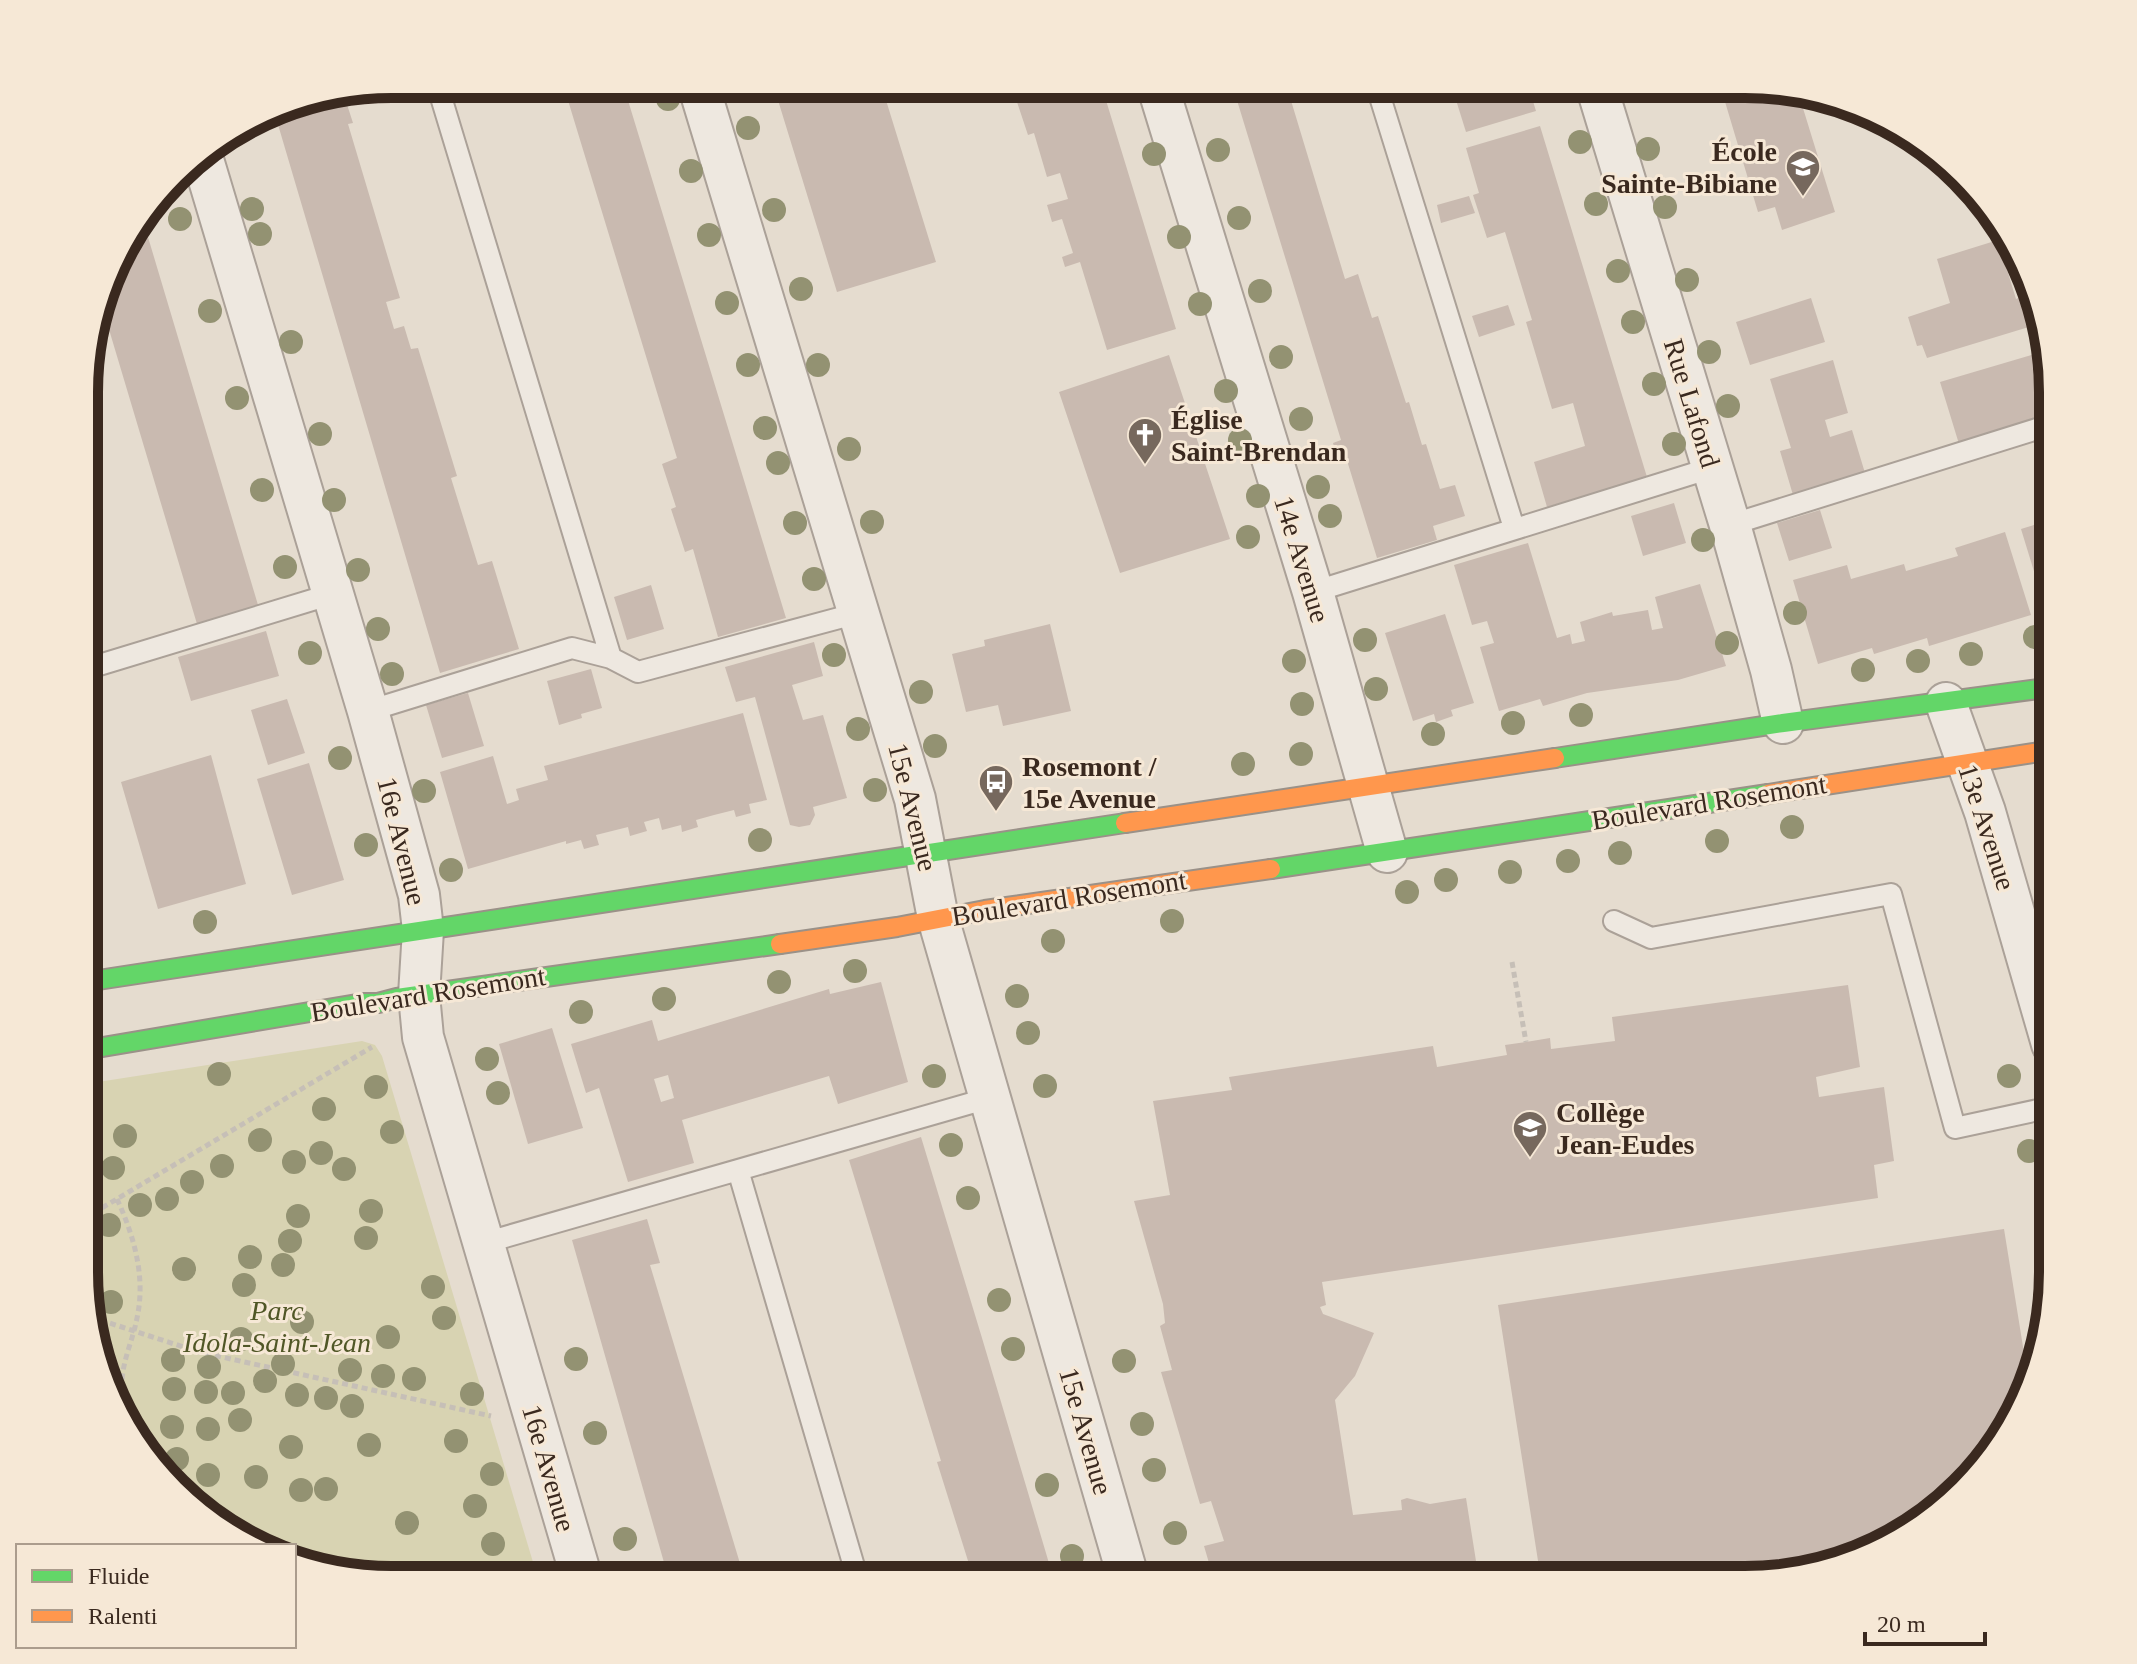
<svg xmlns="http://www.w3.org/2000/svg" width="2137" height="1664" viewBox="0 0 2137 1664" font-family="Georgia,serif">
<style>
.green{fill:#d8d3b2}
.building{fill:#c9bab0;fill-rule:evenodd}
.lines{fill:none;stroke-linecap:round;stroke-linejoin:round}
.lane-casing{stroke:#aba198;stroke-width:24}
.street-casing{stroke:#aba198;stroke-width:44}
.fast-casing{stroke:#9a9188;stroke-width:22}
.slow-casing{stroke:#9a9188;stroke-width:22}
.path{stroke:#c6bfb7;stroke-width:5;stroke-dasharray:6 4;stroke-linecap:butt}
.lane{stroke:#eee8e0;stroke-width:20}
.street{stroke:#eee8e0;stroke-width:40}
.fast{stroke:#63d668;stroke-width:18}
.slow{stroke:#ff974d;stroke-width:18}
.tree{fill:#939272}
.labels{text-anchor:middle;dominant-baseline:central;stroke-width:6;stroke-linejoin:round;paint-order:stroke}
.poi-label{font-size:28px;font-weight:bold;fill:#3a291f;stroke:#f6e8d6;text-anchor:start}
.street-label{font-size:28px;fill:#3a291f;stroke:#f6e8d6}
.park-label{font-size:28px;font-style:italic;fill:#505626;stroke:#f6e8d6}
.rim{fill:none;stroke:#3a291f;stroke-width:10}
</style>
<rect width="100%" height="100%" fill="#e5dccf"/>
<path class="green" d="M 362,1041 L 375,1045 L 382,1056 L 538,1579 L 372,1579 L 294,1561 L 294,1546 L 257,1546 L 188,1503 L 116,1408 L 85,1293 L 85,1084 Z"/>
<path class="building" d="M 563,84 L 623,84 L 786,618 L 718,637 L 693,549 L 685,552 L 671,509 L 676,507 L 662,464 L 677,458 Z
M 773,84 L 881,84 L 936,262 L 837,292 Z
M 1021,84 L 1101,84 L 1176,329 L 1107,350 L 1080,262 L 1065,267 L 1062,257 L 1073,253 L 1062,219 L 1052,222 L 1047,205 L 1068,199 L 1060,173 L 1047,177 L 1034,133 L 1028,135 L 1013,90 L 1022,88 Z
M 1232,84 L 1286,84 L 1345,279 L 1358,274 L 1372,318 L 1378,316 L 1406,403 L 1409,402 L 1422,445 L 1426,444 L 1440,489 L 1455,485 L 1465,516 L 1433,526 L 1437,540 L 1377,558 L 1345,454 L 1337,457 L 1333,443 L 1341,440 Z
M 1451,84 L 1528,85 L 1536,111 L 1466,132 Z
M 1720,85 L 1765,85 L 1798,92 L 1835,212 L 1782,230 L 1775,207 L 1758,212 Z
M 343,92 L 353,123 L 348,124 L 400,298 L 386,302 L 394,329 L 404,326 L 411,349 L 418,348 L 457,476 L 451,478 L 478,565 L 492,561 L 519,649 L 440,673 L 274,111 L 292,100 Z
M 1540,126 L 1647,477 L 1547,507 L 1534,462 L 1585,446 L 1573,403 L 1552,409 L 1526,322 L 1532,320 L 1505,232 L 1487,238 L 1473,195 L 1479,193 L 1466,148 Z
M 1469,196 L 1475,213 L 1441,223 L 1437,205 Z
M 142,217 L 258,605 L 197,624 L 102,306 L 125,238 Z
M 1998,240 L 2016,299 L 2023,296 L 2032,326 L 1927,358 L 1922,345 L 1917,346 L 1908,317 L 1950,303 L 1937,259 Z
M 1811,298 L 1825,342 L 1750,365 L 1736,322 Z
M 1508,305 L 1515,325 L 1479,337 L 1472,316 Z
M 2038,353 L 2046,376 L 2050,375 L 2053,416 L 1959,444 L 1940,382 Z
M 1169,355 L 1230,539 L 1120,573 L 1059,392 Z
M 1833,360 L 1848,413 L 1825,420 L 1830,437 L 1852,430 L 1865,473 L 1793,495 L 1780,451 L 1791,448 L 1770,379 Z
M 1674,503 L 1686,543 L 1643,556 L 1631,516 Z
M 1820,510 L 1832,548 L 1789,561 L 1777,523 Z
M 2053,519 L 2053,602 L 2044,604 L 2021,529 Z
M 2005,532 L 2031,615 L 1929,646 L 1927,638 L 1874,654 L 1872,648 L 1818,664 L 1793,580 L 1847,565 L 1851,579 L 1904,564 L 1906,571 L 1958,556 L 1955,548 Z
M 1528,543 L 1557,638 L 1570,634 L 1572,644 L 1585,641 L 1580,622 L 1612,612 L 1613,616 L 1648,610 L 1652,630 L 1663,628 L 1655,597 L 1700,584 L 1726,666 L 1678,680 L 1587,693 L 1543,706 L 1540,699 L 1499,711 L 1480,647 L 1494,643 L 1487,621 L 1472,625 L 1454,565 Z
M 651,585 L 664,629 L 627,640 L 614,597 Z
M 1445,614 L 1474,703 L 1451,710 L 1453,716 L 1436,722 L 1434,714 L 1413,721 L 1385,633 Z
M 1050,624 L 1071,711 L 1003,726 L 998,705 L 966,712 L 952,654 L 985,646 L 984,640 Z
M 266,631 L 279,676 L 191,701 L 178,657 Z
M 814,642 L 823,676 L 792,685 L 803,720 L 823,715 L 847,798 L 813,807 L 815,815 L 810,825 L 799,827 L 790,825 L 755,697 L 736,702 L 725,667 Z
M 591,669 L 602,708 L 581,714 L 582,718 L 559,725 L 547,681 Z
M 468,693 L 484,746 L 442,758 L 426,705 Z
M 287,699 L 305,753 L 268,765 L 251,710 Z
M 743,713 L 767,800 L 749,804 L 751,813 L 736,817 L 734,810 L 714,815 L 696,820 L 698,827 L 682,832 L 681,825 L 662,830 L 659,818 L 644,822 L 647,831 L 630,836 L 628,827 L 596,835 L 599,845 L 584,849 L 581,840 L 566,844 L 566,841 L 468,869 L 440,772 L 493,756 L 507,804 L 519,800 L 516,789 L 548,780 L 544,766 Z
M 211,755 L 246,884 L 158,909 L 121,782 Z
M 309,763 L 344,880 L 292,895 L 257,779 Z
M 2053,829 L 2053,859 L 2052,859 L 2043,832 Z
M 881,982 L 908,1082 L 838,1104 L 829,1076 L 682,1120 L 694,1163 L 628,1182 L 599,1088 L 586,1093 L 571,1044 L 652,1020 L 658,1041 L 829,989 L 830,994 ZM 668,1075 L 674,1098 L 661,1102 L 654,1079 Z
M 1848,985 L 1860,1067 L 1816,1077 L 1819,1097 L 1884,1087 L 1894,1161 L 1874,1165 L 1878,1198 L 1322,1282 L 1326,1305 L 1320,1307 L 1323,1314 L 1374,1333 L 1355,1376 L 1335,1400 L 1353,1515 L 1402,1510 L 1401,1500 L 1407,1498 L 1430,1504 L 1466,1498 L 1479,1580 L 1214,1580 L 1204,1546 L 1224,1541 L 1211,1501 L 1200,1504 L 1161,1372 L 1172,1370 L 1160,1326 L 1165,1323 L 1163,1304 L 1134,1201 L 1170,1195 L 1153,1101 L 1232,1090 L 1229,1077 L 1433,1046 L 1437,1067 L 1507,1055 L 1505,1045 L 1526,1042 L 1550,1038 L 1551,1049 L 1615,1041 L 1612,1017 Z
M 552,1028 L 583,1128 L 528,1144 L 499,1044 Z
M 921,1137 L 982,1338 L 1054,1580 L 974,1580 L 937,1462 L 941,1461 L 849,1160 Z
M 647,1219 L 660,1263 L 650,1265 L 745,1580 L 669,1580 L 572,1240 Z
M 2004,1229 L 2030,1390 L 1976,1476 L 1864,1556 L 1745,1580 L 1541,1580 L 1498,1305 Z"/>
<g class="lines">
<defs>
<path id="lane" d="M 437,84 L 611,658
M 1376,84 L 1514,528
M 1730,525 L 2053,424
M 1313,592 L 1711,468
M 86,669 L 332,594
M 368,711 L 572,648 L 611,658 L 638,672 L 858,613
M 1614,921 L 1651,938 L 1891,894 L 1955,1128 L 2052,1107
M 738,1170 L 858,1580
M 484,1243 L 989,1098"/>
<path id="street" d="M 698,84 L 915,799 L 938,918 L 1129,1580
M 1157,84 L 1313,592 L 1387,852
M 1596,85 L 1730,525 L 1771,670 L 1783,723
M 201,153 L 368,711 L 419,895 L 423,930 L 419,995 L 423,1037 L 582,1579
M 1946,703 L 1985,812 L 2052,1044"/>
<path id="fast" d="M 1555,758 L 1783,723 L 2053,687
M 1271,869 L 1768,794
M 85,982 L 1125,823
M 85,1050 L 363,1003 L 378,1003 L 397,998 L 780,944"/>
<path id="slow" d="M 1768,794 L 2053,750
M 1125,823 L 1555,758
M 780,944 L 897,927 L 985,910 L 1271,869"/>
</defs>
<use href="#lane" class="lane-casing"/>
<use href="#street" class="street-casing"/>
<use href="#fast" class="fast-casing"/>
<use href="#slow" class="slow-casing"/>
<path class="path" d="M 1512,962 L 1526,1042
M 117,1199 C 134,1236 146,1277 137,1318 C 133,1340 122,1361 122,1384 C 122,1392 126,1400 128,1407 C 150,1470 213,1508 264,1546
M 85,1218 L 372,1047
M 91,1317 L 199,1352 L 491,1416"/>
<use href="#lane" class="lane"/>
<use href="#street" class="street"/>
<use href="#fast" class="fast"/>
<use href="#slow" class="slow"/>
</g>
<g class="tree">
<circle cx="668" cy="99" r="12"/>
<circle cx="748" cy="128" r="12"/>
<circle cx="1580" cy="142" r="12"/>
<circle cx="1648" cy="149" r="12"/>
<circle cx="1218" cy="150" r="12"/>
<circle cx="1154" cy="154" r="12"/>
<circle cx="691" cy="171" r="12"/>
<circle cx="1596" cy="204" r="12"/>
<circle cx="1665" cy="207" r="12"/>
<circle cx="252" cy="209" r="12"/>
<circle cx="774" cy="210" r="12"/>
<circle cx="1239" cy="218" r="12"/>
<circle cx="180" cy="219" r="12"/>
<circle cx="260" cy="234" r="12"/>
<circle cx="709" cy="235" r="12"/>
<circle cx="1179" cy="237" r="12"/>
<circle cx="1618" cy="271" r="12"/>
<circle cx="1687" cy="280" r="12"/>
<circle cx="801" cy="289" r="12"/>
<circle cx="1260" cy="291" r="12"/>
<circle cx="727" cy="303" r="12"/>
<circle cx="1200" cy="304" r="12"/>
<circle cx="210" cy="311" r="12"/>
<circle cx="1633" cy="322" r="12"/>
<circle cx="291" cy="342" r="12"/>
<circle cx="1709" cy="352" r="12"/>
<circle cx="1281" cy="357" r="12"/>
<circle cx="748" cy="365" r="12"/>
<circle cx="818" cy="365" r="12"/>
<circle cx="1654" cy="384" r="12"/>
<circle cx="1226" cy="391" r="12"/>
<circle cx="237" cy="398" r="12"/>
<circle cx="1728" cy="406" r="12"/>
<circle cx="1301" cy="419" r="12"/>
<circle cx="765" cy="428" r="12"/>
<circle cx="320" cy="434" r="12"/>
<circle cx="1240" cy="440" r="12"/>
<circle cx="1674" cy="444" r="12"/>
<circle cx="849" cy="449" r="12"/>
<circle cx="778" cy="463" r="12"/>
<circle cx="1318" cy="487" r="12"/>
<circle cx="262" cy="490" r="12"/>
<circle cx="1258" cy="496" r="12"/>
<circle cx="334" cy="500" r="12"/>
<circle cx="1330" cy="516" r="12"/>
<circle cx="872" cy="522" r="12"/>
<circle cx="795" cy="523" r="12"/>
<circle cx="1248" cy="537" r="12"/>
<circle cx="1703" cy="540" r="12"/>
<circle cx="285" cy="567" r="12"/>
<circle cx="358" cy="570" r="12"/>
<circle cx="814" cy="579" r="12"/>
<circle cx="1795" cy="613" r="12"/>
<circle cx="378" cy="629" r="12"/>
<circle cx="2035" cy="637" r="12"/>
<circle cx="1365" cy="640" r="12"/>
<circle cx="1727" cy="643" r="12"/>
<circle cx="310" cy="653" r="12"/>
<circle cx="1971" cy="654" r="12"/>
<circle cx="834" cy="655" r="12"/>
<circle cx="1294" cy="661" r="12"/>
<circle cx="1918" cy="661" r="12"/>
<circle cx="1863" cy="670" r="12"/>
<circle cx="392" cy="674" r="12"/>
<circle cx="1376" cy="689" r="12"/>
<circle cx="921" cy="692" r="12"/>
<circle cx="1302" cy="704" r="12"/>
<circle cx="1581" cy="715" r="12"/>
<circle cx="1513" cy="723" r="12"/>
<circle cx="858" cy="729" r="12"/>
<circle cx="1433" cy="734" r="12"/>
<circle cx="935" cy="746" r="12"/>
<circle cx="1301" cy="754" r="12"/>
<circle cx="340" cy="758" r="12"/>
<circle cx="1243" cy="764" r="12"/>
<circle cx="875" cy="790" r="12"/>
<circle cx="424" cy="791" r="12"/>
<circle cx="1792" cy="827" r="12"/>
<circle cx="760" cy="840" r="12"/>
<circle cx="1717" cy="841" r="12"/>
<circle cx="366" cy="845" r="12"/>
<circle cx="1620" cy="853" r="12"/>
<circle cx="1568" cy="861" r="12"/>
<circle cx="451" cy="870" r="12"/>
<circle cx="1510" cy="872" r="12"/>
<circle cx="1446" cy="880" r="12"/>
<circle cx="1407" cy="892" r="12"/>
<circle cx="1172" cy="921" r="12"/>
<circle cx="205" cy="922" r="12"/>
<circle cx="1053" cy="941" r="12"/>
<circle cx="855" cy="971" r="12"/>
<circle cx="779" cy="982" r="12"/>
<circle cx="1017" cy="996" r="12"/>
<circle cx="664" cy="999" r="12"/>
<circle cx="581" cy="1012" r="12"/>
<circle cx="1028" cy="1033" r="12"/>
<circle cx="487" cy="1059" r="12"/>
<circle cx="219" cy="1074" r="12"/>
<circle cx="934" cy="1076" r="12"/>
<circle cx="2009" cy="1076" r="12"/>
<circle cx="1045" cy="1086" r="12"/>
<circle cx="376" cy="1087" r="12"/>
<circle cx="498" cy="1093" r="12"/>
<circle cx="324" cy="1109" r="12"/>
<circle cx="392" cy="1132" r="12"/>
<circle cx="125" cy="1136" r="12"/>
<circle cx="260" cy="1140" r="12"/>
<circle cx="951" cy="1145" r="12"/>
<circle cx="2029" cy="1151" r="12"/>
<circle cx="321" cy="1153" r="12"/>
<circle cx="294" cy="1162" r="12"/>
<circle cx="222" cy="1166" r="12"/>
<circle cx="113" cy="1168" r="12"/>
<circle cx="344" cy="1169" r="12"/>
<circle cx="192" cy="1182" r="12"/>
<circle cx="968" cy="1198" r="12"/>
<circle cx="167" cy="1199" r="12"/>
<circle cx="140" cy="1205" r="12"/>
<circle cx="371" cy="1211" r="12"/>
<circle cx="298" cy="1216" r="12"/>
<circle cx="109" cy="1225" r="12"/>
<circle cx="366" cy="1238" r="12"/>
<circle cx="290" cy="1241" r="12"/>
<circle cx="250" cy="1257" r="12"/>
<circle cx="283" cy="1265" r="12"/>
<circle cx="184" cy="1269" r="12"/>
<circle cx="244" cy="1285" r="12"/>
<circle cx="433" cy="1287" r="12"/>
<circle cx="999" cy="1300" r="12"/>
<circle cx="111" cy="1302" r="12"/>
<circle cx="444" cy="1318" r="12"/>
<circle cx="302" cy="1322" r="12"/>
<circle cx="388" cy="1337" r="12"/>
<circle cx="241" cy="1339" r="12"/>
<circle cx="1013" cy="1349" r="12"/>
<circle cx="576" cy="1359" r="12"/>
<circle cx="173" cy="1360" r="12"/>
<circle cx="1124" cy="1361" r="12"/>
<circle cx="283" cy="1364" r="12"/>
<circle cx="209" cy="1367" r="12"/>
<circle cx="350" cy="1370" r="12"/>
<circle cx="383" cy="1376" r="12"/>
<circle cx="414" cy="1379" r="12"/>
<circle cx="265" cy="1381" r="12"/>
<circle cx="174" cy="1389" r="12"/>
<circle cx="206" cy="1392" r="12"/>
<circle cx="233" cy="1393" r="12"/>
<circle cx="472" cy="1394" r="12"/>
<circle cx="297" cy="1395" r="12"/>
<circle cx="326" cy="1398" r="12"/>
<circle cx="352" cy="1406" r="12"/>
<circle cx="240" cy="1420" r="12"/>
<circle cx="1142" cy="1424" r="12"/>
<circle cx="172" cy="1427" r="12"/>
<circle cx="208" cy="1429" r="12"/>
<circle cx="595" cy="1433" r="12"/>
<circle cx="456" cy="1441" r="12"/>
<circle cx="369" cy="1445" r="12"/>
<circle cx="291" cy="1447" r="12"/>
<circle cx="177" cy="1459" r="12"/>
<circle cx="1154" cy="1470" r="12"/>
<circle cx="492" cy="1474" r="12"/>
<circle cx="208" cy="1475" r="12"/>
<circle cx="256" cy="1477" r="12"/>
<circle cx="1047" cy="1485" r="12"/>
<circle cx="326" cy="1489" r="12"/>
<circle cx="301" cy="1490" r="12"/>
<circle cx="475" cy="1506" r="12"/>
<circle cx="407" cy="1523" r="12"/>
<circle cx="1175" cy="1533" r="12"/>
<circle cx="625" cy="1539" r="12"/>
<circle cx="493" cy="1544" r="12"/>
<circle cx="1072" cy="1556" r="12"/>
</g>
<defs>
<symbol id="school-pin" viewBox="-11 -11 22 30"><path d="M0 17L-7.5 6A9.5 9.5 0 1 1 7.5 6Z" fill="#76685d" stroke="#f6e8d6"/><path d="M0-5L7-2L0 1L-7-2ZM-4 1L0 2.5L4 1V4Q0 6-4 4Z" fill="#fff"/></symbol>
<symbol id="church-pin" viewBox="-11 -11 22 30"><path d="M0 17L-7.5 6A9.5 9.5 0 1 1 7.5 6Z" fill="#76685d" stroke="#f6e8d6"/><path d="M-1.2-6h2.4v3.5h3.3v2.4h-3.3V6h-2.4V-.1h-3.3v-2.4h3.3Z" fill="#fff"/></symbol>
<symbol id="bus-pin" viewBox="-11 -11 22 30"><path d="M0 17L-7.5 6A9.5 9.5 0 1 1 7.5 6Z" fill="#76685d" stroke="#f6e8d6"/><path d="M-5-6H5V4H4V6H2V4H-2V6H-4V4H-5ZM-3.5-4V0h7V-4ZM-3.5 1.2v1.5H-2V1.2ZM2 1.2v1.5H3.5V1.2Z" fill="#fff"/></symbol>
</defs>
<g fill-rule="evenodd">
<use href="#school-pin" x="1783" y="147" width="40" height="54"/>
<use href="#church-pin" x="1125" y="415" width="40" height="54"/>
<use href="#bus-pin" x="976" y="762" width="40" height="54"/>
<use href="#school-pin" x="1510" y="1108" width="40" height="54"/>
</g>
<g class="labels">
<g class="poi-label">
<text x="1777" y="151" text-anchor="end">École<tspan x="1777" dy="32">Sainte-Bibiane</tspan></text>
<text x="1171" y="419">Église<tspan x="1171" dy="32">Saint-Brendan</tspan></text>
<text x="1022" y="766">Rosemont /<tspan x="1022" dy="32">15e Avenue</tspan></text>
<text x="1556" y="1112">Collège<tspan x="1556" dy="32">Jean-Eudes</tspan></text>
</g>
<g class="street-label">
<text transform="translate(1692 403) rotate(73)">Rue Lafond</text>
<text transform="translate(1302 559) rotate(73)">14e Avenue</text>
<text transform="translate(1709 802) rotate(-9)">Boulevard Rosemont</text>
<text transform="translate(913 807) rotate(76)">15e Avenue</text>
<text transform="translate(1987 827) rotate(72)">13e Avenue</text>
<text transform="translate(402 841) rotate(76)">16e Avenue</text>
<text transform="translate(1069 898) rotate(-9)">Boulevard Rosemont</text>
<text transform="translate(428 994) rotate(-9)">Boulevard Rosemont</text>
<text transform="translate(1086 1431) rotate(74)">15e Avenue</text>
<text transform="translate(549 1468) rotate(74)">16e Avenue</text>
</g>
<g class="park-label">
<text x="277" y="1310">Parc<tspan x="277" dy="32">Idola-Saint-Jean</tspan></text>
</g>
</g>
<path d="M0 0H2137V1664H0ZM392 98H1745A294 294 0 0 1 2039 392V1272A294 294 0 0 1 1745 1566H392A294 294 0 0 1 98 1272V392A294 294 0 0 1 392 98Z" fill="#f6e8d6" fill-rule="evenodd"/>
<path class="rim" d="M392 98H1745A294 294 0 0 1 2039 392V1272A294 294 0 0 1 1745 1566H392A294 294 0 0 1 98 1272V392A294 294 0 0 1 392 98Z"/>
<rect x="16" y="1544" width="280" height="104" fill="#f6e8d6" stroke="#ab9c8d" stroke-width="2"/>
<rect x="32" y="1570" width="40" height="12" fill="#63d668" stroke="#ab9c8d" stroke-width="2"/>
<text x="88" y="1584" font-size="24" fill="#3a291f">Fluide</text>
<rect x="32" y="1610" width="40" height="12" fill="#ff974d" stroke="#ab9c8d" stroke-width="2"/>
<text x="88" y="1624" font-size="24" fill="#3a291f">Ralenti</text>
<path d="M1865 1632v12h120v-12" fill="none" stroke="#3a291f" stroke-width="4"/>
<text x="1877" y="1632" font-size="24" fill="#3a291f" stroke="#f6e8d6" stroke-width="6" paint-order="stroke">20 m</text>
</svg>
